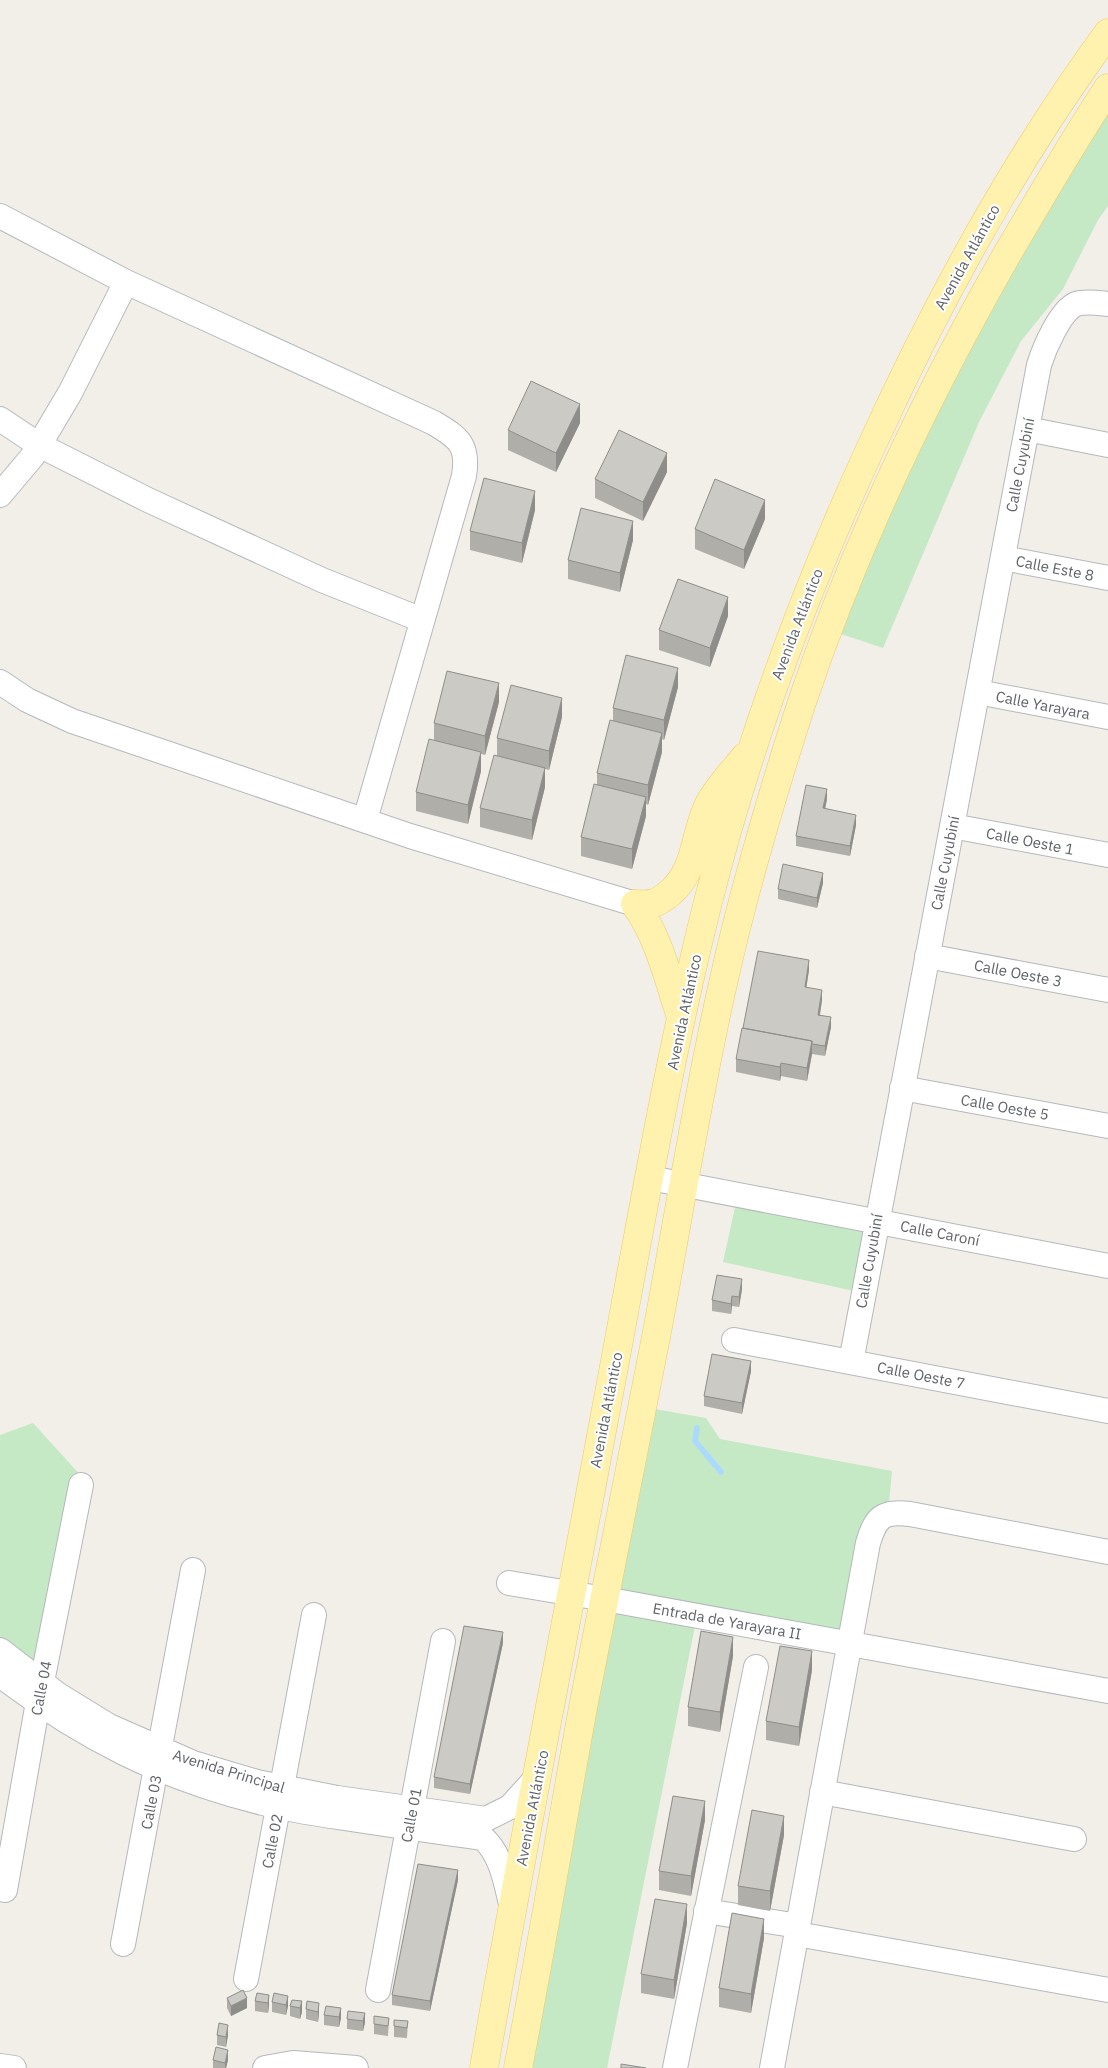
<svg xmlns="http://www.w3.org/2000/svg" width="1108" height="2068" viewBox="0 0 1108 2068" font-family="'IBM Plex Sans',sans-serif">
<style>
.green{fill:#c5e8c5}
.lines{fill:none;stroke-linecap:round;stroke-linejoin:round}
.stream{stroke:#aadaff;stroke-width:5.5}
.minor-casing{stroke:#b5b8bc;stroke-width:26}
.major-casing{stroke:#f2c960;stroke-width:29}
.minor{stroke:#fff;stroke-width:24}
.major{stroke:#fff2af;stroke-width:28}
.wall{fill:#afaea9}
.shaded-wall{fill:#8f8d8a}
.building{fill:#cccac5;stroke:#8f8d8a}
.labels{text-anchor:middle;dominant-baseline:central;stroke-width:4;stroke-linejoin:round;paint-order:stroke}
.street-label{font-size:15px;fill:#5f6368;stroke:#fff}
</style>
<rect width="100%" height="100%" fill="#f1efe8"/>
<path class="green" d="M 1108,88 L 1108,206 L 1098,220 L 1063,289 L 1021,341 L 979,422 L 883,648 L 829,630 L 860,552 Z
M 738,1194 L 876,1221 L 863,1293 L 723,1262 Z
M 643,1407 L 706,1418 L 720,1439 L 892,1471 L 888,1514 L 850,1643 L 697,1616 L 607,2068 L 518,2068 Z
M 33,1423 L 83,1478 L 42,1683 L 0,1650 L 0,1435 Z"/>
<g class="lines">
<path class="stream" d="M 697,1428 L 695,1441 L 721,1472"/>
<defs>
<path id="minor" d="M 0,216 L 126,282 L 434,423 C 459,438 469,445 464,476 L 365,820
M 0,419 L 39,445 L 148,500 L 322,580 L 422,620
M 1027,429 L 1108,445
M 0,495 L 32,457 L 70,393 L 126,282
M 1003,558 L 1108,578
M 0,682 L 27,700 L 72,721 L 410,836 L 635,904
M 978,692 L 1108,717
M 952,826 L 1108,855
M 927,956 L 1108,990
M 902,1088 L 1108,1126
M 650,1178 L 1108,1266
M 734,1340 L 1108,1411
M 851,1362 L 1039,365 C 1044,349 1060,311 1076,304 C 1086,301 1098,303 1108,304
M 509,1583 L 605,1599 L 1108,1691
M 0,1650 L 57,1694 L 109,1726 L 193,1763 L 257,1782 L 337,1798 L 486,1819 L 510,1807 L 538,1776
M 0,1675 C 82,1738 162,1778 263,1803 C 289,1810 317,1814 344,1818 C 390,1825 437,1832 483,1838 C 502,1855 506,1884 512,1908
M 822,1792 L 1074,1839
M 5,1890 L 38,1702 L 81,1485
M 706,1911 L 798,1926
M 797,1934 L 1108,1990
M 123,1944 L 193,1570
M 246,1979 L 314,1615
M 378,1990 L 443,1641
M 0,2066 L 14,2068
M 265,2068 L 293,2063 L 356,2068
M 675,2068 L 756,1667
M 772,2068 L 868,1543 C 876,1517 882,1511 910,1514 L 1108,1552"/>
<path id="major" d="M 635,904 C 641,904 648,905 654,903 C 660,901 665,897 670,893 C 697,870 694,835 708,806 C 717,788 732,773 745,757
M 635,904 C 659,937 668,979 681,1017
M 484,2068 C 521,1852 564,1636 604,1420 C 637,1247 665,1073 708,902 C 748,744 804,592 872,445 C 937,302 1015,160 1108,33
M 518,2068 C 542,1945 562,1821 585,1697 C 608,1577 633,1457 656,1337 C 678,1221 696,1103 722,988 C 743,892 771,798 801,705 C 854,546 927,394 1010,249 C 1042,195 1073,141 1108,88"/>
</defs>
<use href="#minor" class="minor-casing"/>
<use href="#major" class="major-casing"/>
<use href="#minor" class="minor"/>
<use href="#major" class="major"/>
</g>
<path class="wall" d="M 580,423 L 556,472 L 508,450 L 508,430 Z
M 667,472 L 643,521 L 595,498 L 595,479 Z
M 535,510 L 522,563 L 470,550 L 470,531 Z
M 765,519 L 744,569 L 695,549 L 695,529 Z
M 633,540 L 620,592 L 568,579 L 568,560 Z
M 728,616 L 710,667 L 659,650 L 659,630 Z
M 678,687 L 664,740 L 662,739 L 662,752 L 648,805 L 646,804 L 646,816 L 632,869 L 581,856 L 581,837 L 597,785 L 597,773 L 613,721 L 613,708 Z
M 499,702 L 485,755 L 481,754 L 481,771 L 468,824 L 416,811 L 416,792 L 434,740 L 434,723 Z
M 562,717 L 549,770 L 545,769 L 545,787 L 532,840 L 480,827 L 480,808 L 497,756 L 497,738 Z
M 827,799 L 825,809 L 856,825 L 850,856 L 796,846 L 796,836 Z
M 823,883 L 817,908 L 778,899 L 778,889 Z
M 809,970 L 806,987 L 822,1000 L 820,1015 L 831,1027 L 825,1056 L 812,1054 L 807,1081 L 781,1076 L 780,1081 L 736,1072 L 736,1059 L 743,1028 Z
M 742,1289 L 739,1307 L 732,1306 L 731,1314 L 712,1311 L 712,1300 Z
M 751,1371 L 742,1414 L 704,1406 L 704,1396 Z
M 503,1643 L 470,1794 L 434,1788 L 434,1777 Z
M 733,1656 L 720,1732 L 688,1726 L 688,1707 Z
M 812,1670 L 799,1746 L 766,1740 L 766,1721 Z
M 705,1820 L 691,1896 L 659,1890 L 659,1871 Z
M 784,1835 L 770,1911 L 738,1905 L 738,1886 Z
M 458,1880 L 430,2011 L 392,2005 L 392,1995 Z
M 687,1923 L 674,1999 L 641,1993 L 641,1974 Z
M 764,1938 L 751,2013 L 719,2007 L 719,1988 Z
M 274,1993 L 288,2006 L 286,2015 L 272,2012 L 272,2002 Z
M 269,1995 L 269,2005 L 268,2013 L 255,2011 L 255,2001 Z
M 227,1998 L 247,2008 L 231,2016 L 227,2008 Z
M 302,2001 L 302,2012 L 300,2019 L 290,2016 L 290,2006 Z
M 307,2001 L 319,2013 L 318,2022 L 306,2019 L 306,2009 Z
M 341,2008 L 341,2018 L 339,2027 L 324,2025 L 324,2015 Z
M 365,2013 L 363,2031 L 347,2029 L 347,2019 Z
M 389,2018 L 388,2036 L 374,2034 L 374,2024 Z
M 408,2021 L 407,2038 L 394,2037 L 394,2026 Z
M 217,2035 L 228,2035 L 226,2047 L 217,2045 Z
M 213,2060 L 228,2060 L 226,2068 L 213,2068 Z"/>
<path class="shaded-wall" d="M 580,404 L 580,423 L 556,472 L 556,453 Z
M 667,453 L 667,472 L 643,521 L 643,502 Z
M 535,491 L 535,510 L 522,563 L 522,543 Z
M 765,500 L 765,519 L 744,569 L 744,550 Z
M 633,521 L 633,540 L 620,592 L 620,573 Z
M 728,597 L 728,616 L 710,667 L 710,648 Z
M 678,668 L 678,687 L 664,740 L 664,720 Z
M 499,683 L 499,702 L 485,755 L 485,736 Z
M 562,698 L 562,717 L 549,770 L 549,751 Z
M 662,733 L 662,752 L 648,805 L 648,785 Z
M 481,752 L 481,771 L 468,824 L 468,805 Z
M 545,768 L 545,787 L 532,840 L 532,820 Z
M 827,789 L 827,799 L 823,819 L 823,808 Z
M 646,797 L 646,816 L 632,869 L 632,849 Z
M 856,815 L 856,825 L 850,856 L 850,846 Z
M 823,873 L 823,883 L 817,908 L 817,898 Z
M 809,960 L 809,970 L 805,997 L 805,987 Z
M 822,990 L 822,1000 L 818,1025 L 818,1015 Z
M 831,1017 L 831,1027 L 825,1056 L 825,1046 Z
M 812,1041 L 812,1054 L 807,1081 L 807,1068 Z
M 781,1063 L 781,1076 L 780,1081 L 780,1067 Z
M 742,1279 L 742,1289 L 739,1307 L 739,1297 Z
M 732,1296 L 732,1306 L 731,1314 L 731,1304 Z
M 751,1361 L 751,1371 L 742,1414 L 742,1403 Z
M 503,1632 L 503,1643 L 470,1794 L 470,1784 Z
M 733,1637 L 733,1656 L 720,1732 L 720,1712 Z
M 812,1651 L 812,1670 L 799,1746 L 799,1727 Z
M 705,1801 L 705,1820 L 691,1896 L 691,1876 Z
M 784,1816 L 784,1835 L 770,1911 L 770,1891 Z
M 458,1870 L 458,1880 L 430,2011 L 430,2001 Z
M 687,1904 L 687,1923 L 674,1999 L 674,1980 Z
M 764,1919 L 764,1938 L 751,2013 L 751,1994 Z
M 269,1995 L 269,2005 L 268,2013 L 268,2003 Z
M 288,1996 L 288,2006 L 286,2015 L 286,2005 Z
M 247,1998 L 247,2008 L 231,2016 L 231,2006 Z
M 302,2001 L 302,2012 L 300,2019 L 300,2008 Z
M 319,2003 L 319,2013 L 318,2022 L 318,2012 Z
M 341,2008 L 341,2018 L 339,2027 L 339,2017 Z
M 365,2013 L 365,2023 L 363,2031 L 363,2021 Z
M 228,2025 L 228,2035 L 226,2047 L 226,2037 Z
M 228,2050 L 228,2060 L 226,2068 L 225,2068 L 225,2063 Z"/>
<path class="building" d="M 531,381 L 580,404 L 556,453 L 508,430 Z
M 619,430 L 667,453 L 643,502 L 595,479 Z
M 484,478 L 535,491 L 522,543 L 470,531 Z
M 715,479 L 765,500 L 744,550 L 695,529 Z
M 581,508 L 633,521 L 620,573 L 568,560 Z
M 678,579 L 728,597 L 710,648 L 659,630 Z
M 626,655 L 678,668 L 664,720 L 613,708 Z
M 447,671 L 499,683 L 485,736 L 434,723 Z
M 511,685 L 562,698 L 549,751 L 497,738 Z
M 610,720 L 662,733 L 648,785 L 597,773 Z
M 429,739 L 481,752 L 468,805 L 416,792 Z
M 494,755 L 545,768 L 532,820 L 480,808 Z
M 594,784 L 646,797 L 632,849 L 581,837 Z
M 806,785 L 827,789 L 823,808 L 856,815 L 850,846 L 796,836 Z
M 783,864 L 823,873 L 817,898 L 778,889 Z
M 758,951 L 809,960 L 805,987 L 822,990 L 818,1015 L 831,1017 L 825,1046 L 812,1044 L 812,1041 L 743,1028 Z
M 742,1028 L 812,1041 L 807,1068 L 781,1063 L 780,1067 L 736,1059 Z
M 717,1275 L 742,1279 L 739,1297 L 732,1296 L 731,1304 L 712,1300 Z
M 712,1354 L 751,1361 L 742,1403 L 704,1396 Z
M 464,1626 L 503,1632 L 470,1784 L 434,1777 Z
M 701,1631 L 733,1637 L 720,1712 L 688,1707 Z
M 780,1646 L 812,1651 L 799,1727 L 766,1721 Z
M 673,1796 L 705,1801 L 691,1876 L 659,1871 Z
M 752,1810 L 784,1816 L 770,1891 L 738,1886 Z
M 418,1864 L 458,1870 L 430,2001 L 392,1995 Z
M 655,1899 L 687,1904 L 674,1980 L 641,1974 Z
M 732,1913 L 764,1919 L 751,1994 L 719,1988 Z
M 243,1990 L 247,1998 L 231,2006 L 227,1998 Z
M 257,1993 L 269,1995 L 268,2003 L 255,2001 Z
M 274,1993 L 288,1996 L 286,2005 L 272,2002 Z
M 292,2000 L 302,2001 L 300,2008 L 290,2006 Z
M 307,2001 L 319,2003 L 318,2012 L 306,2009 Z
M 326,2006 L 341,2008 L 339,2017 L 324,2015 Z
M 348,2011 L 365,2013 L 363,2021 L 347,2019 Z
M 374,2016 L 389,2018 L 388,2026 L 374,2024 Z
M 394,2020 L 408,2021 L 407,2028 L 394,2026 Z
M 219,2023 L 228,2025 L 226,2037 L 217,2035 Z
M 216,2047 L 228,2050 L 225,2063 L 213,2060 Z
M 621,2064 L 646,2068 L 621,2068 Z"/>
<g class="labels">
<g class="street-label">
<text transform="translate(967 257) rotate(-61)">Avenida Atlántico</text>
<text transform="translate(1020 465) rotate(-79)">Calle Cuyubiní</text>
<text transform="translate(1055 568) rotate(11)">Calle Este 8</text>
<text transform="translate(797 624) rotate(-69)">Avenida Atlántico</text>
<text transform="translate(1043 705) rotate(11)">Calle Yarayara</text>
<text transform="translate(1030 841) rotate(11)">Calle Oeste 1</text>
<text transform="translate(945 863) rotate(-79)">Calle Cuyubiní</text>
<text transform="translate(1018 973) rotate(11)">Calle Oeste 3</text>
<text transform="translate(684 1012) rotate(-78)">Avenida Atlántico</text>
<text transform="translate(1005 1107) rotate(10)">Calle Oeste 5</text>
<text transform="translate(940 1233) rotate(11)">Calle Caroní</text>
<text transform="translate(869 1261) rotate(-80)">Calle Cuyubiní</text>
<text transform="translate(921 1375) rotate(11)">Calle Oeste 7</text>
<text transform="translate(606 1410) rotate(-79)">Avenida Atlántico</text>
<text transform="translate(727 1621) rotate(10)">Entrada de Yarayara II</text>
<text transform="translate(41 1688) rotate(-79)">Calle 04</text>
<text transform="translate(229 1771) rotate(17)">Avenida Principal</text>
<text transform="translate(151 1802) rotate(-79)">Calle 03</text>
<text transform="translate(532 1808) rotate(-79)">Avenida Atlántico</text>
<text transform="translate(411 1815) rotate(-79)">Calle 01</text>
<text transform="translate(272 1841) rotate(-79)">Calle 02</text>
</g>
</g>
</svg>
